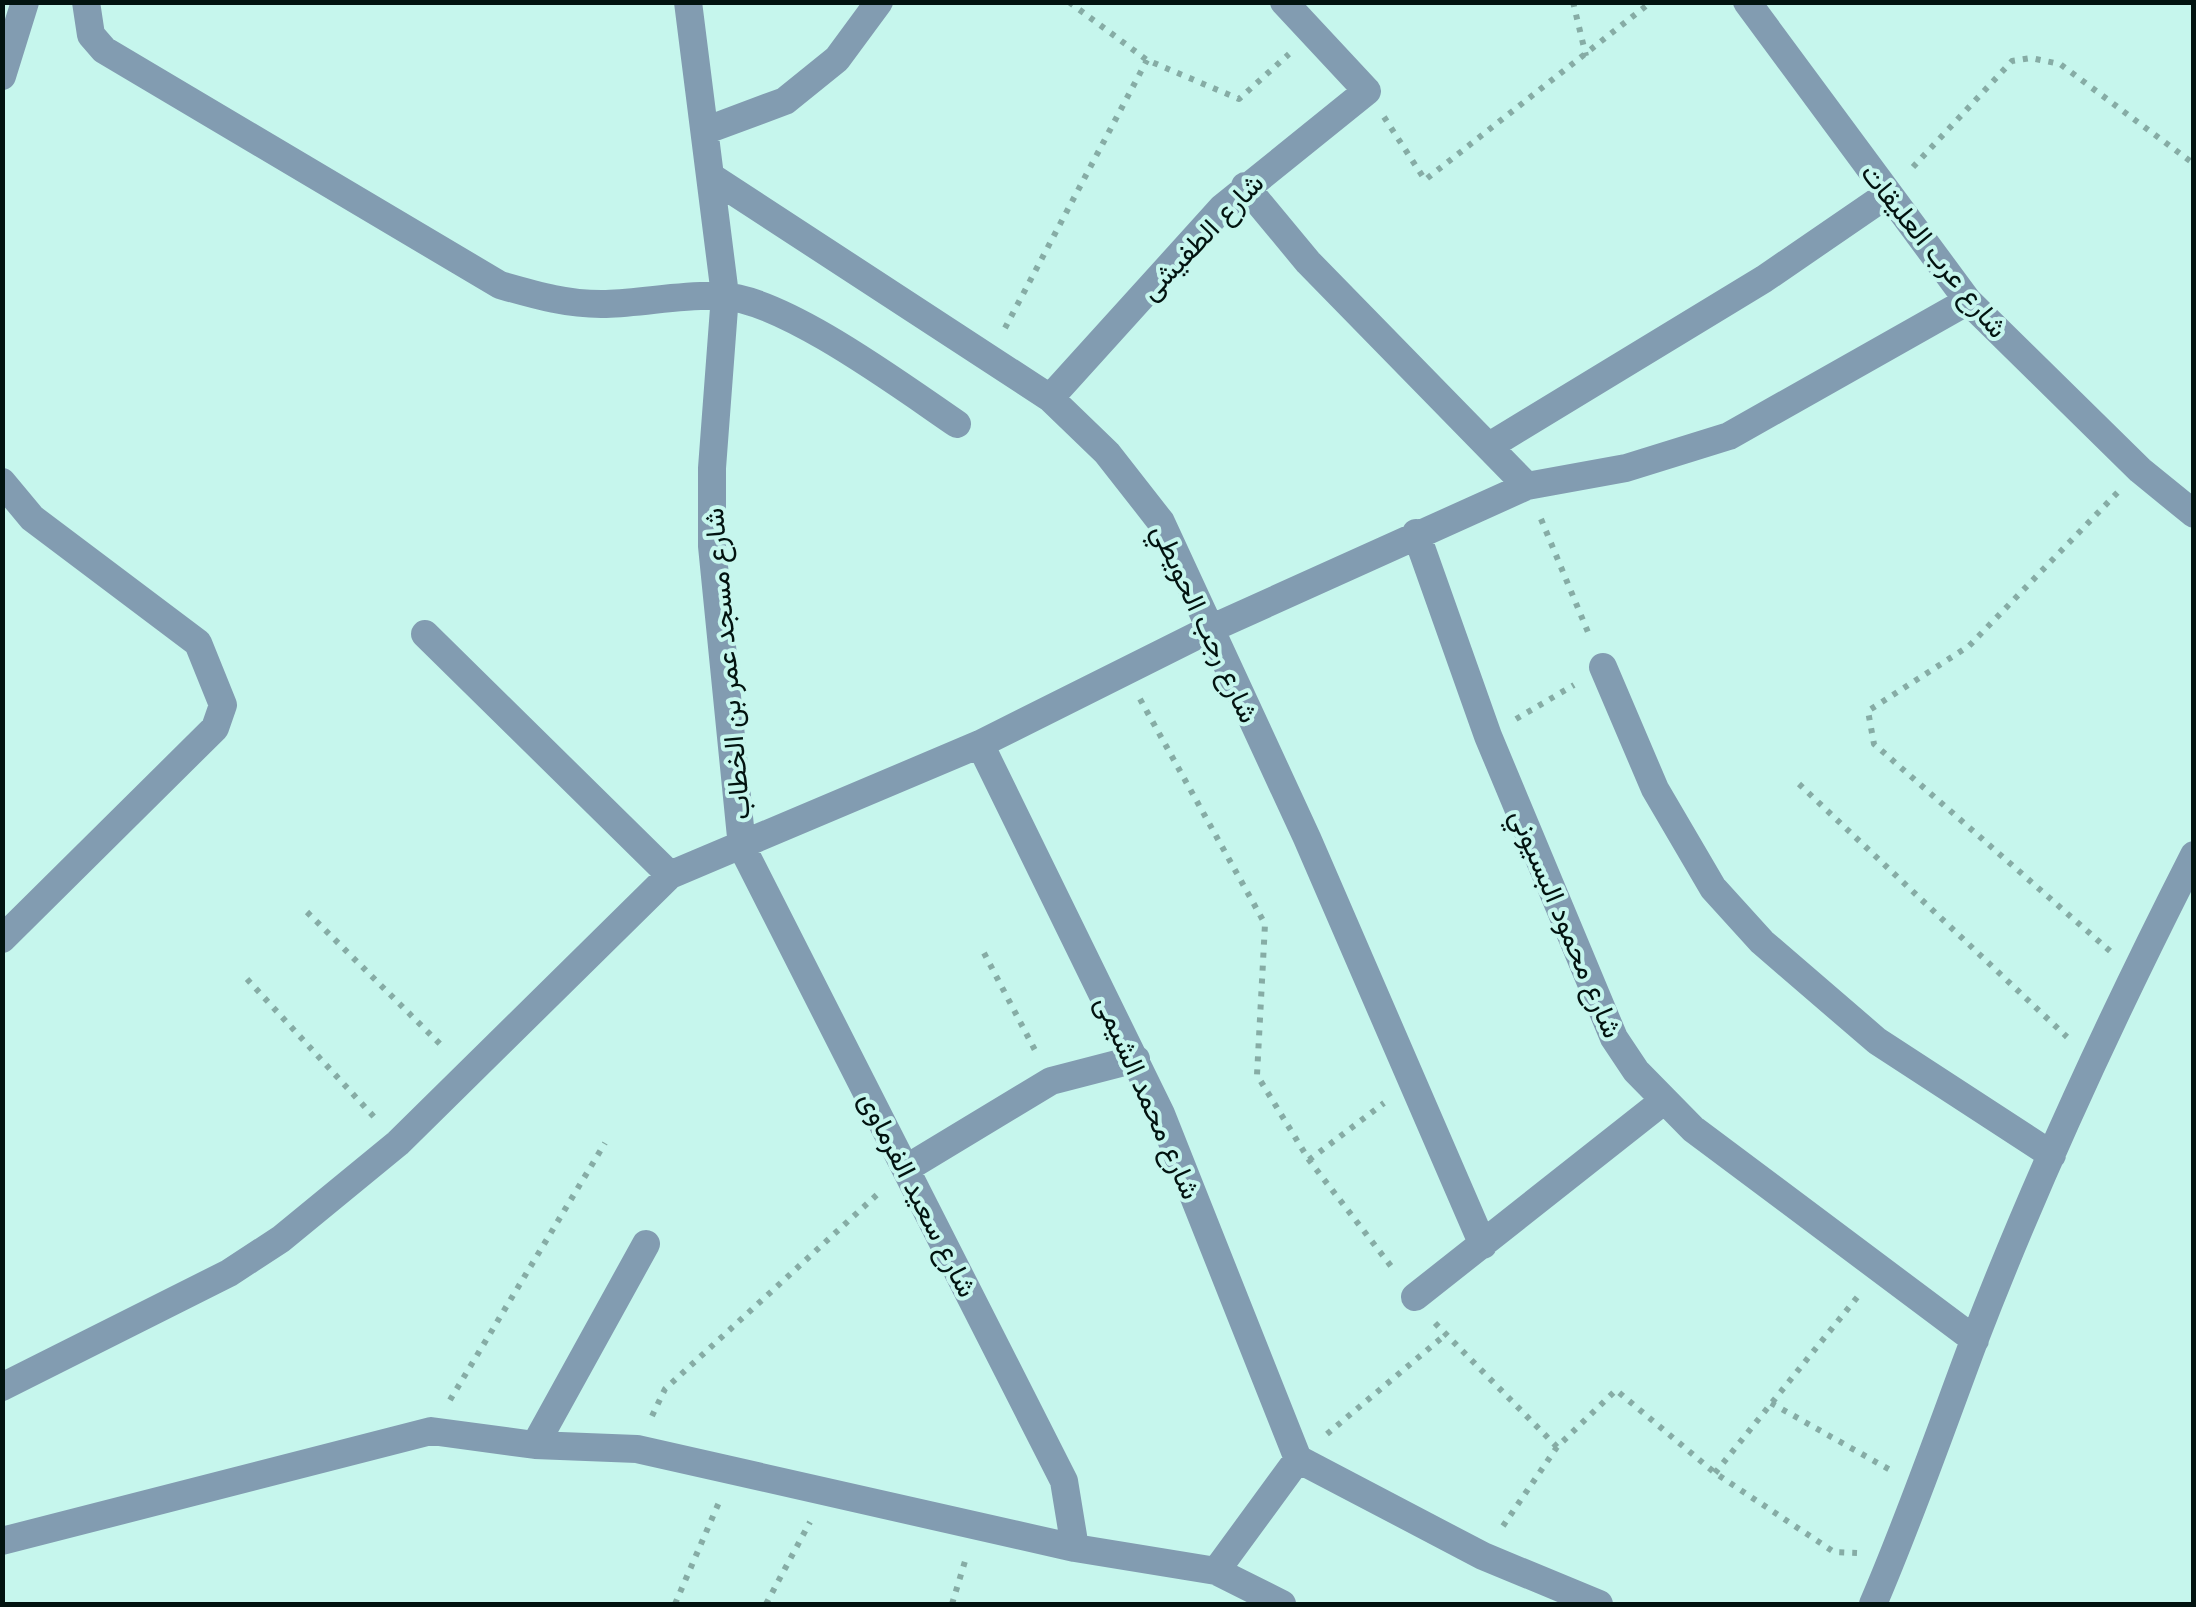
<svg xmlns="http://www.w3.org/2000/svg" width="2196" height="1607" viewBox="0 0 2196 1607" font-family="'PT Sans',Vazirmatn,sans-serif">
<style>
.lines{fill:none;stroke-linecap:round;stroke-linejoin:round}
.path{stroke:#86aca5;stroke-width:6;stroke-dasharray:5 8;stroke-linecap:butt}
.minor{stroke:#829cb1;stroke-width:28}
.labels{text-anchor:middle;dominant-baseline:central;stroke-width:8;stroke-linejoin:round;paint-order:stroke}
.street-label{font-size:28px;fill:#021310;stroke:#c6f6ed}
</style>
<rect width="100%" height="100%" fill="#c6f6ed"/>
<g class="lines">
<path class="path" d="M 1069,2 L 1147,60 L 1239,99 L 1289,54
M 1573,2 L 1586,56
M 1384,117 L 1425,180 L 1651,2
M 1913,167 L 2012,61 L 2031,58 L 2060,64 L 2194,164
M 1005,328 L 1147,60
M 1541,519 L 1590,637
M 1140,699 L 1265,924 L 1257,1075 L 1309,1160 L 1394,1270
M 1516,719 L 1574,685
M 1799,784 L 2067,1037
M 307,912 L 444,1048
M 2110,951 L 1874,744 L 1868,711 L 1969,646 L 2118,492
M 984,953 L 1037,1054
M 247,979 L 375,1118
M 1309,1160 L 1384,1103
M 1435,1323 L 1557,1447
M 450,1400 L 605,1143
M 1771,1403 L 1892,1471
M 652,1416 L 665,1389 L 881,1191
M 1327,1434 L 1445,1335
M 1715,1473 L 1859,1295
M 1503,1526 L 1557,1447 L 1616,1390 L 1715,1473 L 1834,1552 L 1857,1553
M 675,1604 L 720,1500
M 766,1604 L 810,1522
M 952,1604 L 966,1558"/>
<path class="minor" d="M 86,2 L 91,35 L 104,50 L 500,285 C 535,295 569,305 606,304 C 644,303 683,294 721,296 C 783,298 904,388 957,424
M 688,2 L 725,295 L 712,468 L 712,546 L 742,847 L 1064,1481 L 1075,1548
M 1747,2 L 1968,301 L 2140,470 L 2194,514
M 2,76 L 25,2
M 707,130 L 785,101 L 837,59 L 879,2
M 713,178 L 1050,398 L 1107,453 L 1161,522 L 1307,838 L 1483,1245
M 1245,186 L 1308,262 L 1527,486
M 1050,398 L 1222,208 L 1367,91 L 1284,2
M 1491,445 L 1764,279 L 1888,194
M 2,482 L 32,518 L 198,643 L 223,705 L 215,728 L 2,939
M 1416,533 L 1488,736 L 1614,1038 L 1636,1071 L 1693,1129 L 1975,1340
M 425,634 L 670,875
M 1603,667 L 1655,789 L 1713,888 L 1762,942 L 1877,1041 L 2052,1155
M 980,744 L 1161,1114 L 1298,1459
M 907,1168 L 1051,1081 L 1136,1059
M 1415,1297 L 1662,1102
M 2,1387 L 229,1273 L 281,1239 L 398,1143 L 670,875 L 980,744 L 1210,629 L 1527,486 L 1626,468 L 1729,436 L 1968,301
M 535,1445 L 646,1244
M 1298,1459 L 1483,1556 L 1599,1604
M 2,1541 L 431,1431 L 535,1445 L 637,1449 L 1075,1548 L 1216,1571 L 1282,1604
M 1216,1571 L 1298,1459
M 1873,1604 C 1910,1518 1941,1429 1974,1341 C 2038,1175 2113,1014 2194,855"/>
</g>
<g class="labels">
<g class="street-label">
<text transform="translate(1201 236) rotate(-46)">شارع الطفيشى</text>
<text transform="translate(1935 250) rotate(51)">شارع عرب العليقات</text>
<text transform="translate(1206 623) rotate(65)">شارع رجب الحويطي</text>
<text transform="translate(726 664) rotate(-95)">شارع مسجد عمر بن الخطاب</text>
<text transform="translate(1567 923) rotate(67)">شارع محمود البسيوني</text>
<text transform="translate(1149 1097) rotate(66)">شارع محمد الشيمى</text>
<text transform="translate(919 1194) rotate(63)">شارع سعيد الفرماوى</text>
</g>
</g>
<rect width="2196" height="1607" fill="none" stroke="#021310" stroke-width="10"/>
</svg>
